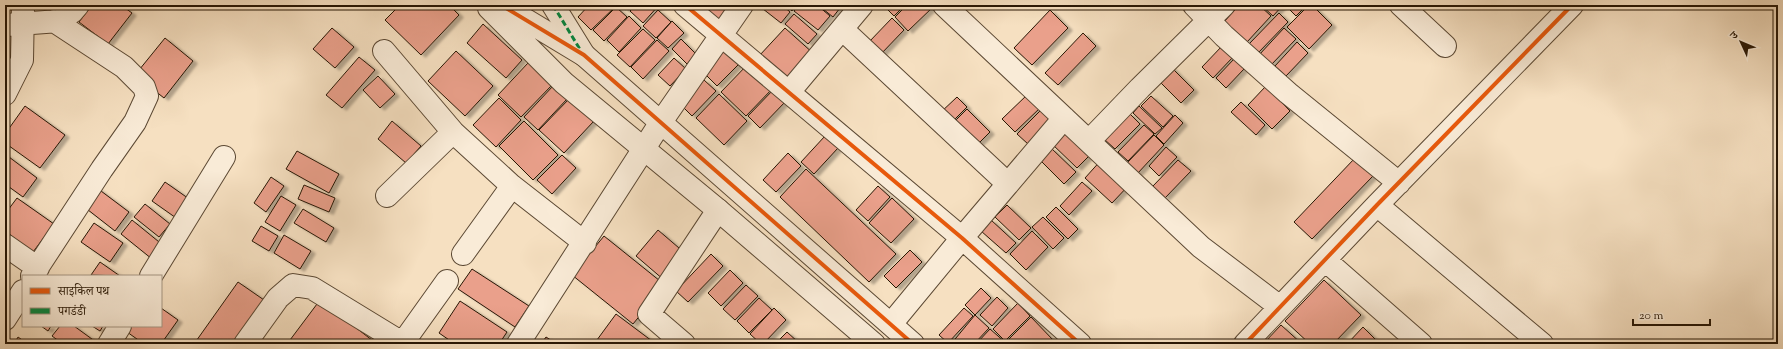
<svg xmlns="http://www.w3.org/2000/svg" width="1783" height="349" viewBox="0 0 1783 349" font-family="'Sorts Mill Goudy','Noto Serif Devanagari',serif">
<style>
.building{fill:#eaa08b;stroke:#271604;filter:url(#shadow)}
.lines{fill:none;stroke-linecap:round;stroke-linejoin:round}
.minor-casing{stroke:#5b4833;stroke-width:24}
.tertiary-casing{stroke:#5b4833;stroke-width:24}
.minor{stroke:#f9ebd7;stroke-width:22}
.tertiary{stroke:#f9ebd7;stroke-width:22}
.quiet{stroke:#00873e;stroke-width:3;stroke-dasharray:6 3;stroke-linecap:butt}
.cycleway-casing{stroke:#f9ebd7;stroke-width:6}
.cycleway{stroke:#e8590c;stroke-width:4}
</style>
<defs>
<filter id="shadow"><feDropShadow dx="4.5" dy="2.5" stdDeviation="1" flood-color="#0004"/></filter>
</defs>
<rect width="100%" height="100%" fill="#f6e0c1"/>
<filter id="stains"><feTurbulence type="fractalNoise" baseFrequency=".005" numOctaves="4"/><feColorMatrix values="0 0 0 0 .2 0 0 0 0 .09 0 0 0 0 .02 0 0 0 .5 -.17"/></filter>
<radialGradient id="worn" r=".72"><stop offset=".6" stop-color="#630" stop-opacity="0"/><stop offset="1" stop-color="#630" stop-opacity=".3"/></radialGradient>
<path class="building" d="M 92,5 L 121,5 L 132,13 L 108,44 L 79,22 Z
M 400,5 L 449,5 L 459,15 L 421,55 L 385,20 Z
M 589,5 L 615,5 L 616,6 L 591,30 L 578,17 Z
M 620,5 L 631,5 L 626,10 Z
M 636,5 L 659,5 L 643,23 L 630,11 Z
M 695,5 L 726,5 L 730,8 L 716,23 Z
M 758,5 L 782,5 L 790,12 L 781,23 Z
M 786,5 L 796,5 L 792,11 Z
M 799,5 L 817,5 L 830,16 L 818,30 L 794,11 Z
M 818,5 L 836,5 L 840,8 L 833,17 Z
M 883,5 L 905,5 L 894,16 Z
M 907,5 L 933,5 L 934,6 L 908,31 L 895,17 Z
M 1239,5 L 1259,5 L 1271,16 L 1247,42 L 1224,22 Z
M 1261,5 L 1283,5 L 1273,16 Z
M 1285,5 L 1307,5 L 1296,16 Z
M 1309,5 L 1312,5 L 1332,25 L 1309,49 L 1287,27 Z
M 616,7 L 627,17 L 604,41 L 593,30 Z
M 658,10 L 671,22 L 656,38 L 643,26 Z
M 1050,10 L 1068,28 L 1032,65 L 1014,48 Z
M 1279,13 L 1288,22 L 1258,53 L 1249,44 Z
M 794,14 L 817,34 L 808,44 L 785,24 Z
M 629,16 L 641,28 L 619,52 L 607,40 Z
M 892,18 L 904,30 L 880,55 L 868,43 Z
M 672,21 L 684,33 L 668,48 L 657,38 Z
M 483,24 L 522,60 L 506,78 L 467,43 Z
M 332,28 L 354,47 L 335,68 L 313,49 Z
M 785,28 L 814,54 L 789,83 L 759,56 Z
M 1284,28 L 1296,39 L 1271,65 L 1259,55 Z
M 643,29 L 655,40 L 630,67 L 617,55 Z
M 1083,33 L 1096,46 L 1058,85 L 1045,73 Z
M 165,38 L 193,61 L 164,98 L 135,75 Z
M 681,39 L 696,54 L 687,64 L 672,49 Z
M 657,40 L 669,51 L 643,79 L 631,67 Z
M 1297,42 L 1308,53 L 1286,76 L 1275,66 Z
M 1223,45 L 1234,56 L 1213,78 L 1202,67 Z
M 727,48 L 741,62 L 717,86 L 703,72 Z
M 456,51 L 493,86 L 465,116 L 428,81 Z
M 359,57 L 375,70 L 342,108 L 326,95 Z
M 674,58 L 686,69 L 670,86 L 658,75 Z
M 1234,59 L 1244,69 L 1226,88 L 1216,78 Z
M 528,63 L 552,85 L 521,117 L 498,95 Z
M 749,63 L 774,87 L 746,116 L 721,92 Z
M 1170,66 L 1194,90 L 1181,103 L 1157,79 Z
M 378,76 L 395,94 L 380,108 L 363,90 Z
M 704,80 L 716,91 L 692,116 L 681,105 Z
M 553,86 L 567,99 L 538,130 L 524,117 Z
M 1266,86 L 1290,111 L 1272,129 L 1248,105 Z
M 774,89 L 786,101 L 760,128 L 748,116 Z
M 719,94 L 747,121 L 724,145 L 696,118 Z
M 1028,94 L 1041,107 L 1015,132 L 1002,119 Z
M 1151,96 L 1173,116 L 1163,127 L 1141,106 Z
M 957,97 L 967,107 L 950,124 L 940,113 Z
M 499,98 L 521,120 L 496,147 L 473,125 Z
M 570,98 L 594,121 L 564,153 L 539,130 Z
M 1241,102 L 1265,125 L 1256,135 L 1231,112 Z
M 25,106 L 65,135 L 40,168 L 5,143 L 5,134 Z
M 1139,106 L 1162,128 L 1155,134 L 1133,113 Z
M 967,109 L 990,132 L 974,148 L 950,126 Z
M 1042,109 L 1053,120 L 1028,144 L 1017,134 Z
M 1129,113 L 1140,124 L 1115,149 L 1104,139 Z
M 1175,115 L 1183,123 L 1164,144 L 1156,136 Z
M 392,121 L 421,146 L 406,163 L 378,139 Z
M 524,121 L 558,155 L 533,180 L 499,146 Z
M 1068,125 L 1094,151 L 1077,168 L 1051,143 Z
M 1144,125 L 1154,134 L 1128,161 L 1118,152 Z
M 1154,135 L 1164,145 L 1137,174 L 1126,164 Z
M 825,136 L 838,148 L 814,174 L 801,162 Z
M 1166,147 L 1177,157 L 1159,176 L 1149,166 Z
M 1051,148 L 1076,172 L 1064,184 L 1040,160 Z
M 297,151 L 339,174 L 329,193 L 286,169 Z
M 788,153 L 801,166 L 776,192 L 763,180 Z
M 5,154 L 37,178 L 23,197 L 5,184 Z
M 562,155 L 576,168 L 552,194 L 537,180 Z
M 1103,158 L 1130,184 L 1112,203 L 1085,178 Z
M 1355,158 L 1373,176 L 1312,239 L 1294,222 Z
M 1178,160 L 1191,171 L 1165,198 L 1153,186 Z
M 806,169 L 896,254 L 869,282 L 780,197 Z
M 271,177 L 284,186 L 266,212 L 254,203 Z
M 165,182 L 192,201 L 179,220 L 152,201 Z
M 1082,182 L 1092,191 L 1069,215 L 1060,206 Z
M 304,185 L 335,198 L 329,212 L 298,199 Z
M 878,186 L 890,197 L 868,221 L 856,210 Z
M 97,188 L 129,212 L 115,231 L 83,206 Z
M 281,196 L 296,205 L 280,231 L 265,222 Z
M 17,198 L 54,224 L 33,252 L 5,231 L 5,214 Z
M 892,198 L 914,219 L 891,243 L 869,223 Z
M 145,204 L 170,224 L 159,237 L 134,217 Z
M 1007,205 L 1031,228 L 1019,240 L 995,217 Z
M 1056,207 L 1078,229 L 1068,239 L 1046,217 Z
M 303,209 L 334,228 L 326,242 L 294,223 Z
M 1043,217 L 1064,238 L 1053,249 L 1032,227 Z
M 132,220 L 164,246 L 152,259 L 121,234 Z
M 991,220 L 1016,243 L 1006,253 L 981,231 Z
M 94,223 L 123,243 L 110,262 L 81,242 Z
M 261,226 L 278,236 L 269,251 L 252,241 Z
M 658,230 L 686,254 L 664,280 L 636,256 Z
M 1032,231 L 1048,247 L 1026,270 L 1010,254 Z
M 284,235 L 311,251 L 300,269 L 274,253 Z
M 604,236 L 665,285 L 633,324 L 572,275 Z
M 910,250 L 922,262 L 896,288 L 884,276 Z
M 711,254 L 723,266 L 688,302 L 676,291 Z
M 100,262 L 120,276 L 91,275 Z
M 472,269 L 529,306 L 515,327 L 458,289 Z
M 730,270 L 743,283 L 721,306 L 708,293 Z
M 1324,280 L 1361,315 L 1333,344 L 1310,344 L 1285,321 Z
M 238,282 L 264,300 L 233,344 L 194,344 Z
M 746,285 L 758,296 L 735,320 L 723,309 Z
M 981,288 L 991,298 L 975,315 L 965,305 Z
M 997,297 L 1008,308 L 992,326 L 980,315 Z
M 759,298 L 772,310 L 749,333 L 737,321 Z
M 320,300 L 377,344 L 287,344 Z
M 460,301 L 507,332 L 499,344 L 455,344 L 439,333 Z
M 1018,303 L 1030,316 L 1005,341 L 993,329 Z
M 161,308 L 178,320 L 161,344 L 144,344 L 127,332 L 131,326 L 161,326 Z
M 774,308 L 786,320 L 763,344 L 761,344 L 750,334 Z
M 964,308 L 973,316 L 948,343 L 939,335 Z
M 616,314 L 656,344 L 594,344 Z
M 975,315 L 989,328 L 974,344 L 951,344 Z
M 1031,317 L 1053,340 L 1049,344 L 1008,344 L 1006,342 Z
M 1281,325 L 1302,344 L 1263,344 Z
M 41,326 L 51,326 L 48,331 Z
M 60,326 L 74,326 L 96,342 L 95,344 L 63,344 L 52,336 Z
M 92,326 L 103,326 L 100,331 Z
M 1363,327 L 1375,339 L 1371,344 L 1347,344 Z
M 990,329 L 1006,343 L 1005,344 L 976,344 Z
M 787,332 L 799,343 L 797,344 L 775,344 Z
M 18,337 L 28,344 L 14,344 Z
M 546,337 L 557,344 L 541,344 Z"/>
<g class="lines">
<defs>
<path id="minor" d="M 553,5 L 584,55
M 685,5 L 962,238 L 1080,344
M 944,5 L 1201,247 L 1280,307
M 1194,5 L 1224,36 L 1288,93 L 1399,183
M 1401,5 L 1445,46
M 5,25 L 59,21 L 72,12 L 78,5
M 842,29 L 1008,184
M 384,51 L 453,132 L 512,186 L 585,243
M 789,92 L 862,5
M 5,94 L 22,60 L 23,5
M 1089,141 L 1140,88 L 1224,5
M 387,196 L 453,132
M 1377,205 L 1542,344
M 5,245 L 38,268
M 463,254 L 512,186
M 1325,260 L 1421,344
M 32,276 L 102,169 L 135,122 L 147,96 L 144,87 L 124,67 L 54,21
M 151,276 L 224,157
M 5,319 L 23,291
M 891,324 L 962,238 L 1064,118
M 109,344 L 120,326
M 245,344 L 278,298 L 293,285 L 312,288 L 402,343
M 402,344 L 447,281
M 518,344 L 661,122 L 742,5
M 684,344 L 649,314 L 718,210
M 1245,344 L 1377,205 L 1572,5"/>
<path id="tertiary" d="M 501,5 L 584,55 L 913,344
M 489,8 L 564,83 L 718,210 L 874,344"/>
</defs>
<use href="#minor" class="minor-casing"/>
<use href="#tertiary" class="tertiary-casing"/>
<use href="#minor" class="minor"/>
<use href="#tertiary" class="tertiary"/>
<path class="quiet" d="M 553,5 L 581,51"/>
<defs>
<path id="cycleway" d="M 501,5 L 584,55 L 913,344
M 685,5 L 962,238 L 1080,344
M 1245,344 L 1377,205 L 1572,5"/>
</defs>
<use href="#cycleway" class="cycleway-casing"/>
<use href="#cycleway" class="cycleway"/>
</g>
<rect width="1783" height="349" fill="none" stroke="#f6e0c1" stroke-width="20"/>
<rect x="6" y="6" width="1771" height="337" fill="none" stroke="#271604" stroke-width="2"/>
<rect x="10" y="10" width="1763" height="329" fill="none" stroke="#271604"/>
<rect x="22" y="275" width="140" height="52" fill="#f9ebd7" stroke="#a59683"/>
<rect x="30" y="288" width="20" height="6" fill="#e8590c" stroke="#a59683"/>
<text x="58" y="295" font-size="12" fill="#271604">साइकिल पथ</text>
<rect x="30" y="308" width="20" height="6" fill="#00873e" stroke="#a59683"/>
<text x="58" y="315" font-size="12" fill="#271604">पगडंडी</text>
<g transform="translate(1741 42) rotate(314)" stroke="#f9ebd7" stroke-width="3" paint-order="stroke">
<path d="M0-3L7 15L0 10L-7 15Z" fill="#271604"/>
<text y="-6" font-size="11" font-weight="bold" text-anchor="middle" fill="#271604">उ</text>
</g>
<path d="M1633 319v6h77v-6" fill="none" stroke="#271604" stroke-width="2"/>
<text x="1639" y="319" font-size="12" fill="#271604" stroke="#f9ebd7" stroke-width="3" paint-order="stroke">20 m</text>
<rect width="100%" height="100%" filter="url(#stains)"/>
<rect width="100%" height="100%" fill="url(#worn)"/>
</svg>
